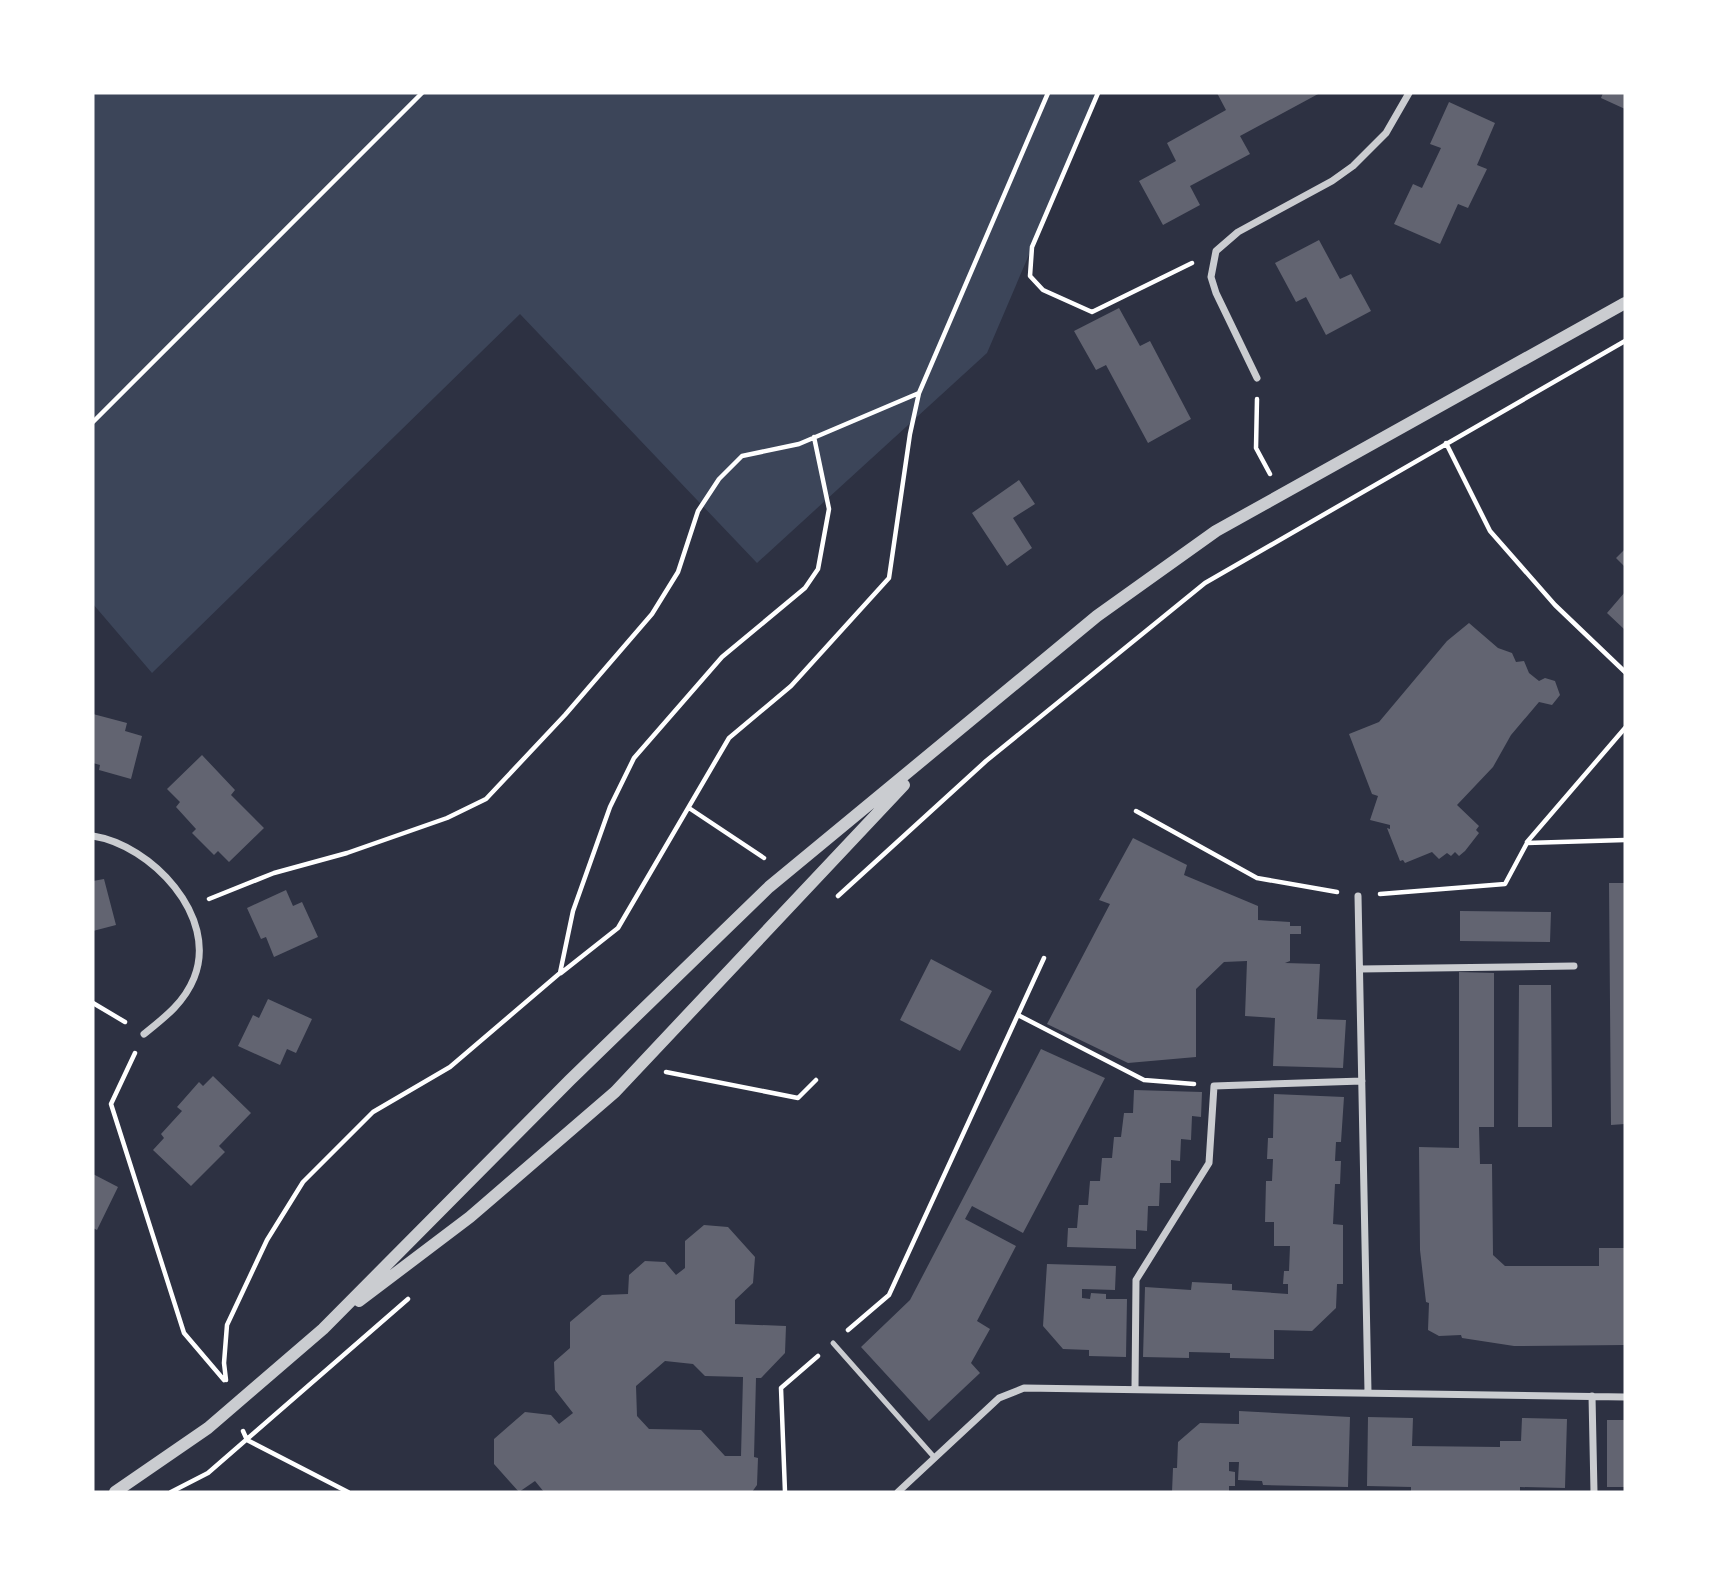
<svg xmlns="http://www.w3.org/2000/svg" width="1718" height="1585" viewBox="0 0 1718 1585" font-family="'Source Sans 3',sans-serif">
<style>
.green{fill:#3c4559}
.building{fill:#626471;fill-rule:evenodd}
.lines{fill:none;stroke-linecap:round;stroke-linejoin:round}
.path{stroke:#fff;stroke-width:4.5}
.service{stroke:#caccd0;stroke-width:5}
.minor{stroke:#caccd0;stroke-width:7}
.tertiary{stroke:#caccd0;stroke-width:12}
</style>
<rect width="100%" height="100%" fill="#2d3142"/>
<path class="green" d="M 93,93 L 1098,93 L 987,353 L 757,563 L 520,314 L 152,673 L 93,604 Z"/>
<path class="building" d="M 1217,93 L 1320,93 L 1240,136 L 1250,154 L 1190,186 L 1200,205 L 1163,225 L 1139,181 L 1176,161 L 1167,143 L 1226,110 Z
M 1603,93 L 1625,93 L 1625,109 L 1601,98 Z
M 1449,102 L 1495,123 L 1477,165 L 1487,169 L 1468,208 L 1458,204 L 1440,244 L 1394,224 L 1413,184 L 1422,188 L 1441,148 L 1430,144 Z
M 1319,240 L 1340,279 L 1351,274 L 1371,311 L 1326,335 L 1306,297 L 1296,302 L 1275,263 Z
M 1119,308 L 1140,346 L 1150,341 L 1191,419 L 1148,443 L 1106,365 L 1096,370 L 1074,331 Z
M 1019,480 L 1035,504 L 1013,518 L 1032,548 L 1007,566 L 972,513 Z
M 1625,549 L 1625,567 L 1616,558 Z
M 1625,592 L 1625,630 L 1607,613 Z
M 1469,623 L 1498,648 L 1512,653 L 1516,662 L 1524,661 L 1529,673 L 1539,681 L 1545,678 L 1555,681 L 1560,695 L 1552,705 L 1539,702 L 1511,735 L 1493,767 L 1457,805 L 1479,826 L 1476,830 L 1479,833 L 1465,851 L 1459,856 L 1455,852 L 1451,856 L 1447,853 L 1439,859 L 1432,852 L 1405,863 L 1403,860 L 1400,861 L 1387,828 L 1390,829 L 1390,825 L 1370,820 L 1378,796 L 1372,794 L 1349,734 L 1379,722 L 1447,641 Z
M 93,714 L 127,723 L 125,731 L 142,736 L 131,779 L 99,770 L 100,765 L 93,763 Z
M 202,755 L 235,790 L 231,795 L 264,828 L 229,862 L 218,851 L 214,855 L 192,833 L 196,829 L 176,807 L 180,802 L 167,789 Z
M 1133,838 L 1187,865 L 1184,875 L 1258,906 L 1258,920 L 1290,922 L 1290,926 L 1301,926 L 1301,934 L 1290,934 L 1290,961 L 1285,963 L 1320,964 L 1317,1019 L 1346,1020 L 1343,1068 L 1273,1066 L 1275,1018 L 1245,1016 L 1247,961 L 1224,962 L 1196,989 L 1196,1057 L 1128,1063 L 1047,1024 L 1110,904 L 1099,900 Z
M 104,879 L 116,925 L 93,931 L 93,881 Z
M 1609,883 L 1625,883 L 1625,1124 L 1611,1125 Z
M 286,890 L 293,906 L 302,902 L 318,937 L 274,957 L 266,937 L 261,939 L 247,908 Z
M 1460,911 L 1551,912 L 1550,942 L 1460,941 Z
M 931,959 L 992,991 L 960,1051 L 900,1020 Z
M 1459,972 L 1494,973 L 1494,1127 L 1479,1127 L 1480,1164 L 1492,1164 L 1493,1255 L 1505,1266 L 1599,1266 L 1599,1248 L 1625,1248 L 1625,1345 L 1514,1346 L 1462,1338 L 1461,1335 L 1439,1336 L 1428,1330 L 1429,1303 L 1426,1302 L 1420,1250 L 1419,1147 L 1459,1148 Z
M 1519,985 L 1551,985 L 1552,1127 L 1518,1127 Z
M 268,999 L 312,1019 L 296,1053 L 287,1049 L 280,1065 L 238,1046 L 253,1015 L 259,1018 Z
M 1041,1049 L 1105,1078 L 1023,1233 L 972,1206 L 965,1219 L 1016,1246 L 977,1321 L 990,1329 L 971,1363 L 980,1373 L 929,1421 L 861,1347 L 910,1300 Z
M 213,1076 L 251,1113 L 219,1146 L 225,1152 L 191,1186 L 153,1150 L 164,1138 L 161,1134 L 182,1111 L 177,1107 L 199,1082 L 203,1086 Z
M 1134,1090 L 1202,1092 L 1201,1117 L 1192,1116 L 1191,1140 L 1181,1139 L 1180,1161 L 1171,1160 L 1171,1183 L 1160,1183 L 1159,1206 L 1148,1206 L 1147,1231 L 1136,1230 L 1136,1249 L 1067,1247 L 1068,1228 L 1077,1228 L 1079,1205 L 1088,1205 L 1090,1181 L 1100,1181 L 1102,1158 L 1112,1158 L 1114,1137 L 1121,1137 L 1124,1113 L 1133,1113 Z
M 1274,1094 L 1344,1097 L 1341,1142 L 1336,1142 L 1335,1161 L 1341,1161 L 1340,1184 L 1335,1184 L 1333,1224 L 1343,1225 L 1343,1284 L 1337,1284 L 1336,1308 L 1312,1331 L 1274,1330 L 1274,1359 L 1230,1358 L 1230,1353 L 1189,1352 L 1189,1358 L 1143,1357 L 1145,1287 L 1191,1290 L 1192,1282 L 1232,1284 L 1232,1290 L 1288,1294 L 1288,1284 L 1283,1284 L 1284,1271 L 1289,1271 L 1290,1246 L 1274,1246 L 1274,1222 L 1265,1222 L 1266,1181 L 1272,1181 L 1273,1159 L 1267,1159 L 1268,1138 L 1273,1138 Z
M 93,1174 L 118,1187 L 97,1230 L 93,1228 Z
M 704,1225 L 728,1227 L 755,1257 L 753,1283 L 735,1300 L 735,1324 L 786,1326 L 785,1353 L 761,1378 L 756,1378 L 754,1457 L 758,1458 L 757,1485 L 752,1492 L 544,1492 L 535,1481 L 519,1492 L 494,1464 L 494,1439 L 525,1412 L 551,1415 L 559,1424 L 573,1413 L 555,1390 L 554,1362 L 570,1348 L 570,1322 L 602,1295 L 628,1294 L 629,1275 L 645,1261 L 665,1262 L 676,1275 L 685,1268 L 685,1241 ZM 665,1361 L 693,1364 L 705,1376 L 743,1377 L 741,1456 L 725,1456 L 701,1430 L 649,1429 L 637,1416 L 636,1386 Z
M 1047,1264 L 1116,1266 L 1115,1290 L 1082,1289 L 1082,1298 L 1090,1299 L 1091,1293 L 1106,1294 L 1106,1299 L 1127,1299 L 1126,1357 L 1089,1356 L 1089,1350 L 1063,1349 L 1043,1326 Z
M 1239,1411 L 1350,1417 L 1348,1487 L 1263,1485 L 1262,1481 L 1238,1480 L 1239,1462 L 1229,1462 L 1229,1471 L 1235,1472 L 1235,1486 L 1229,1486 L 1229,1492 L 1172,1492 L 1173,1468 L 1177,1468 L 1178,1442 L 1200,1423 L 1239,1424 Z
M 1368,1417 L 1413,1418 L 1412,1446 L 1500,1447 L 1500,1441 L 1521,1441 L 1522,1418 L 1567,1419 L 1565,1488 L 1520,1487 L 1520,1492 L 1411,1492 L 1411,1487 L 1367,1486 Z
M 1607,1420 L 1625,1420 L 1625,1487 L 1607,1487 Z"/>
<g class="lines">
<path class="path" d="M 1098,93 L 1032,247 L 1030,276 L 1043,290 L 1092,312 L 1192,263
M 1257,399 L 1256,448 L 1270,474
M 93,422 L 422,93
M 1446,443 L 1490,531 L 1555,605 L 1625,672
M 689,808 L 764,858
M 1136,811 L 1257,878 L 1337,892
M 1527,842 L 1625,728
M 1380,894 L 1505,884 L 1527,843 L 1625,840
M 838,896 L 986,761 L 1205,583 L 1625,341
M 209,899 L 274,873 L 347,853 L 447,818 L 486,799 L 565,715 L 652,614 L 678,572 L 698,511 L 719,479 L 742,456 L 799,444 L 919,393
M 561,973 L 618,928 L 729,738 L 791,686 L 889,578 L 910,434 L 919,393 L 1048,93
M 93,1003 L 125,1022
M 1018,1015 L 1144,1080 L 1194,1084
M 135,1053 L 111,1104 L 184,1333 L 224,1380
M 666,1072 L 798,1098 L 816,1080
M 848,1330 L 889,1295 L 1044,958
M 226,1380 L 224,1363 L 227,1325 L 267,1240 L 303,1182 L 373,1112 L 450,1067 L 560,973 L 573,911 L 610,807 L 634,758 L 722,657 L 805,588 L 818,569 L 829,509 L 814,437
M 243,1431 L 247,1440 L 348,1492
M 171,1492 L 208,1473 L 408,1299
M 785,1492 L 781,1388 L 818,1356"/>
<path class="service" d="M 833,1343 L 934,1457"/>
<path class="minor" d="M 1257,378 L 1216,293 L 1211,277 L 1216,251 L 1238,232 L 1332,181 L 1353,166 L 1386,133 L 1409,93
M 93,836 C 151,845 219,916 194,978 C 184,1003 164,1018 144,1034
M 1358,896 L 1368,1392
M 1360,969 L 1574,966
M 1135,1388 L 1136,1280 L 1209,1163 L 1214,1086 L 1362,1081
M 1592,1396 L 1594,1492
M 898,1492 L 999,1398 L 1024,1388 L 1625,1397"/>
<path class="tertiary" d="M 359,1301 L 470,1217 L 615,1092 L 904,785
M 115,1492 L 208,1428 L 323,1329 L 570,1080 L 769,887 L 1097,616 L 1216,531 L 1625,303"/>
</g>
<rect width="1718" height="1585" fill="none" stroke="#ffffff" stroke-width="189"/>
</svg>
